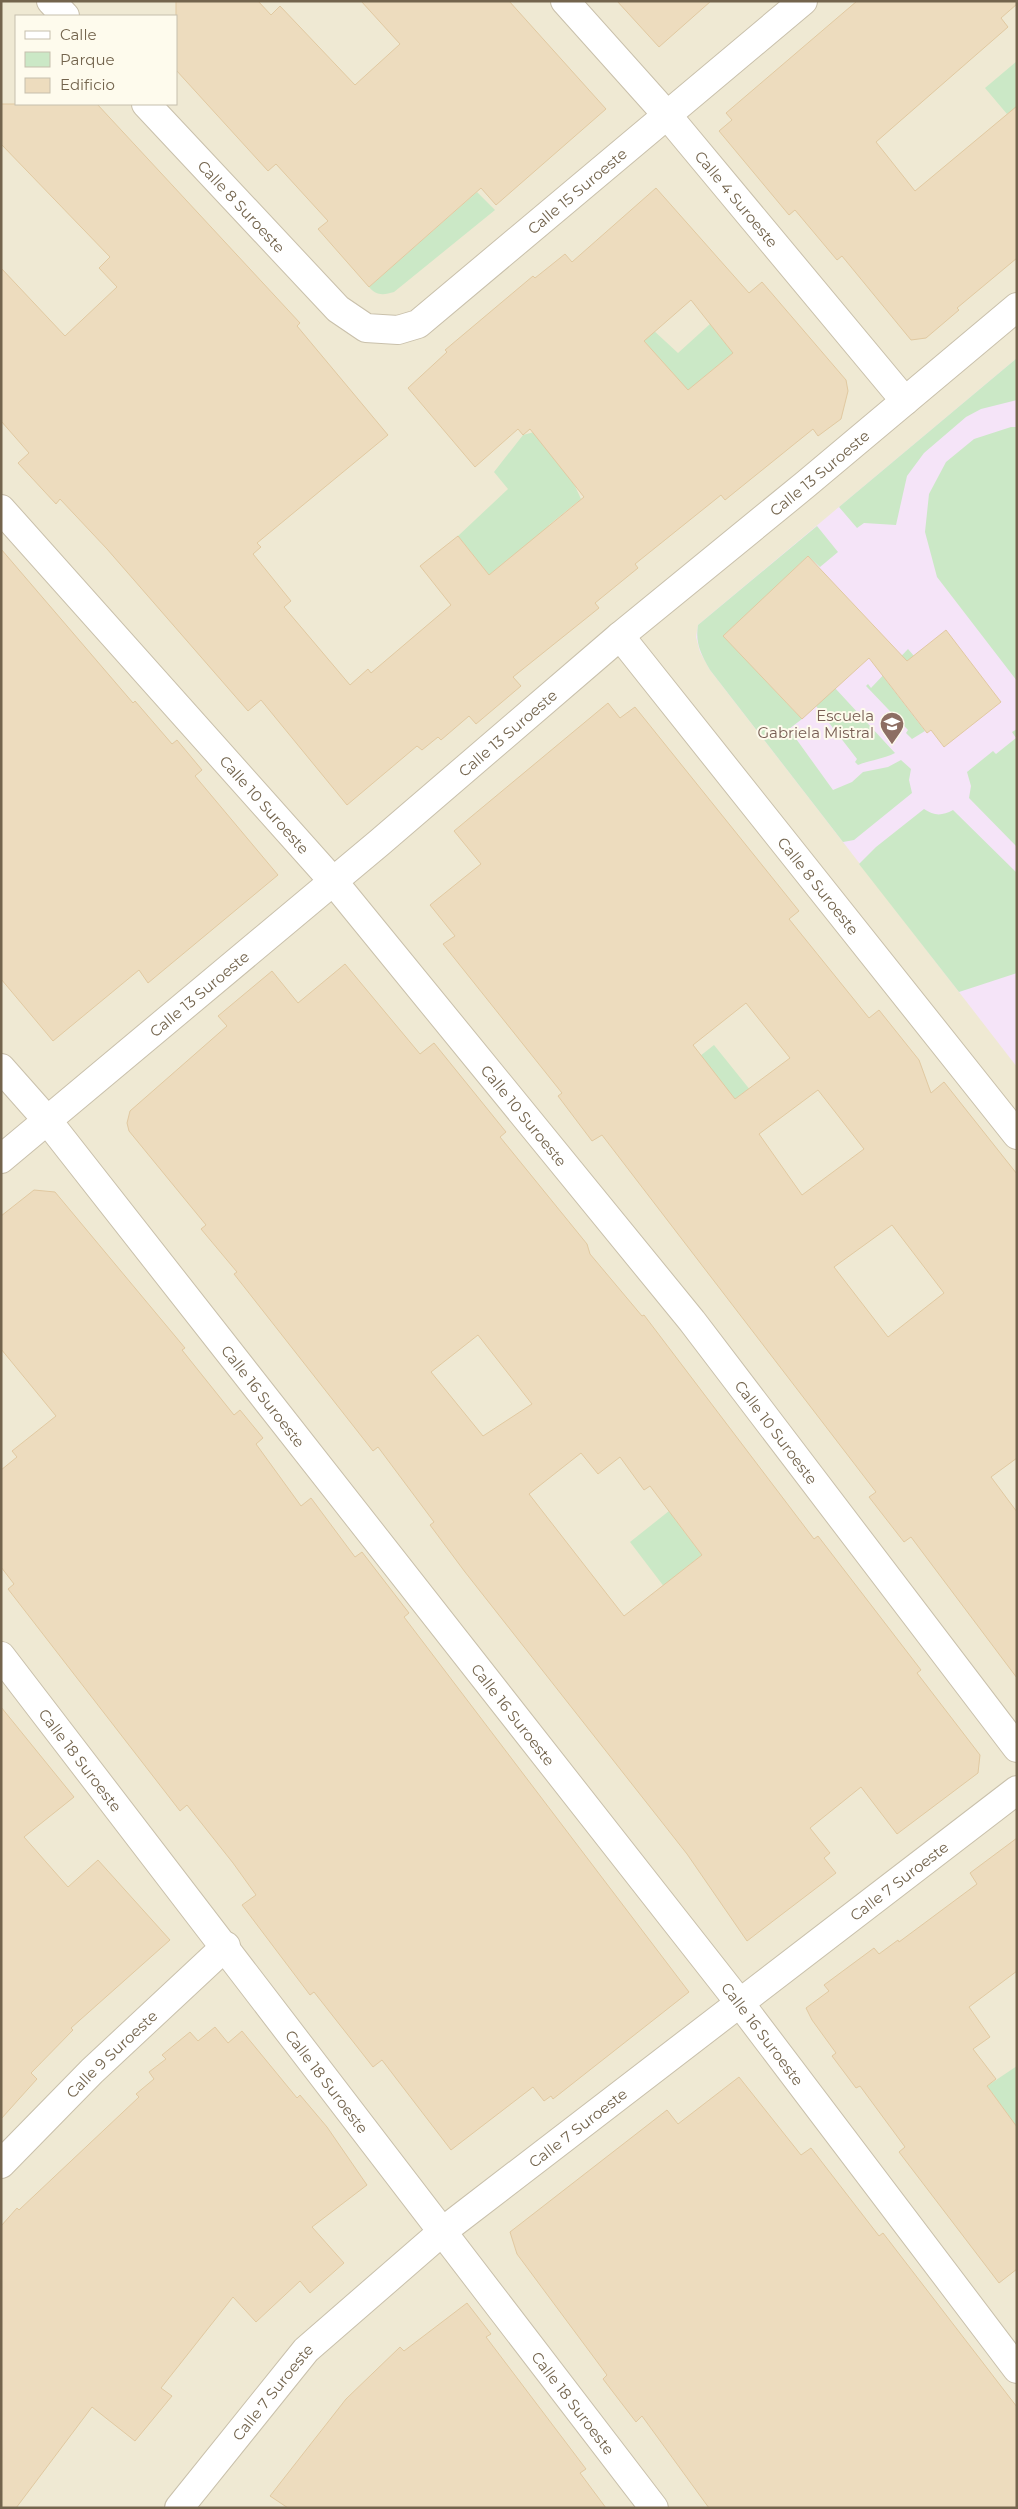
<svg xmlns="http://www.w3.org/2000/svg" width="1018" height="2509" viewBox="0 0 1018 2509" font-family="Montserrat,sans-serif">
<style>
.residential{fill:#efe9d3;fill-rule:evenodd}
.education{fill:#f5e4f8}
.green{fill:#cbe8c6}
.building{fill:#eddcbe;stroke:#e1c9a1;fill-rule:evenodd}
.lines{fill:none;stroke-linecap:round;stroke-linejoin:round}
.minor-casing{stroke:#c9c0ab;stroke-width:30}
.minor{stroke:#fff;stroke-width:28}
.labels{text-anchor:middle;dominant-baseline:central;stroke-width:4;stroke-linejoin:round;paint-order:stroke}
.street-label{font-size:15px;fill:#73644d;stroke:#fefbed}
.education-label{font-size:15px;fill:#785e54;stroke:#fefbed;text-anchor:end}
</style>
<rect width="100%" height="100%" fill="#fbf8e7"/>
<path class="residential" d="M 1,1 L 1017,1 L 1017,2508 L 1,2508 ZM 16,16 L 176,16 L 176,104 L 16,104 Z"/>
<path class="education" d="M 1017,358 L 1017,1067 L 710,670 L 700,652 L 696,637 L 698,625 Z"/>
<path class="green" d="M 1017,61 L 1017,112 L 1014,115 L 1011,111 L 1007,114 L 985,88 Z
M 477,192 L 495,210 L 394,292 C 384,295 376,296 369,287 Z
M 710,324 L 733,353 L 700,380 L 688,394 L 640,336 L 652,329 L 678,353 Z
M 1017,358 L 1017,400 L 981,409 L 966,417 L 924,453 L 907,476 L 896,525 L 864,523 L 857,528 L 839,507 Z
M 1011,427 L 1017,427 L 1017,681 L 937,577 L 925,532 L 929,494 L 946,462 L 974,439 Z
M 538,431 L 575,486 L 581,499 L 549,525 L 547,537 L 525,546 L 489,575 L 458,536 L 508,489 L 494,472 L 523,435 Z
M 817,526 L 838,552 L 820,567 L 808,556 L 724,636 L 802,719 L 789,729 L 833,790 L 852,782 L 863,772 L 888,767 L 901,760 L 911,769 L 909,780 L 912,793 L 854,840 L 843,842 L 710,670 C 701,654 695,643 698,625 Z
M 908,649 L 914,656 L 885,679 L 925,731 L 912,739 L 906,733 L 908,730 L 866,686 L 868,684 L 871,688 Z
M 835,688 L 895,753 C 883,759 871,760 858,765 L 855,762 L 857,759 L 816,706 Z
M 1017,729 L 1017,847 L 969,798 L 971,786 L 967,772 L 993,751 L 996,754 L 1016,738 L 1012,732 Z
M 924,809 C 934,816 942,816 953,810 L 1017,873 L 1017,973 L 959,992 L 859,864 L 876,847 Z
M 714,1045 L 751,1091 L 713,1120 L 657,1090 Z
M 669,1511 L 702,1555 L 679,1573 L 713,1618 L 697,1630 L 630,1542 Z
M 1017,2066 L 1017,2127 L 987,2086 Z"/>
<path class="building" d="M 176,1 L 258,1 L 271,15 L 280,6 L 355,85 L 400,44 L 361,1 L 509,1 L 606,109 L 496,205 L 481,188 L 369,287 L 318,229 L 328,221 L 276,164 L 268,171 L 176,70 Z
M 617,1 L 711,1 L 659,47 Z
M 857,1 L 1017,1 L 1017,4 L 1001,18 L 1008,27 L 876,142 L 915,191 L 1017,106 L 1017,258 L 957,308 L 959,310 L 926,338 L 911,340 L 842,256 L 837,260 L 795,210 L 789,215 L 719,131 L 732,120 L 726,113 Z
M 1,104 L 97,104 L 300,323 L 297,326 L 388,435 L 257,543 L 261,547 L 253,554 L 291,601 L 284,607 L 350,685 L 368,669 L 371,673 L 451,605 L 420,566 L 458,536 L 489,575 L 584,497 L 530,429 L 523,435 L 518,429 L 475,467 L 408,388 L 447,352 L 445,350 L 533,276 L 535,278 L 565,254 L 572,262 L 656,188 L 749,293 L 762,282 L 846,380 L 848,391 L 841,419 L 818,436 L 813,429 L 725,500 L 721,495 L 635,564 L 638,568 L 595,603 L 599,608 L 513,677 L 521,686 L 476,724 L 469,716 L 441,740 L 438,737 L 422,750 L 417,746 L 347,805 L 261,700 L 248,711 L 107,549 L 60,499 L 56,504 L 18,463 L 29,453 L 1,421 L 1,268 L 65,336 L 117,287 L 99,268 L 110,257 L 1,144 ZM 691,300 L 733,353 L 688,390 L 644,341 Z
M 1,549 L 133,703 L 135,701 L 172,744 L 177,740 L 202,770 L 195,776 L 278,875 L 148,983 L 139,970 L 53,1041 L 1,979 Z
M 808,556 L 907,661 L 946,630 L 1001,702 L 944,747 L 931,730 L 927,733 L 869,658 L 802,719 L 723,636 Z
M 608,703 L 620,718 L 635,707 L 799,911 L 789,919 L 869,1018 L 879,1010 L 919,1060 L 931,1093 L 944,1082 L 1017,1174 L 1017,1458 L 991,1477 L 1017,1512 L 1017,1678 L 911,1537 L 904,1542 L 869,1497 L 876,1492 L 602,1135 L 592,1141 L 558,1096 L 562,1093 L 443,944 L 455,936 L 430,905 L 481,864 L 454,831 ZM 746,1003 L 790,1058 L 735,1099 L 693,1045 ZM 818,1090 L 864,1149 L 802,1195 L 759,1134 ZM 892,1225 L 944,1293 L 888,1337 L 834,1267 Z
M 345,964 L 420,1054 L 434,1043 L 506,1132 L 500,1137 L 587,1244 L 590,1254 L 642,1316 L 644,1315 L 814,1539 L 818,1536 L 921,1670 L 917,1673 L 980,1755 L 978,1773 L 897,1834 L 861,1787 L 810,1828 L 830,1853 L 824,1858 L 836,1873 L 747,1941 L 687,1854 L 465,1572 L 430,1525 L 434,1522 L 378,1447 L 373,1451 L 234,1274 L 237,1272 L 201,1229 L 206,1225 L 129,1131 L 127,1123 L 130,1111 L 227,1026 L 218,1016 L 272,971 L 298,1003 ZM 478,1335 L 532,1404 L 483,1436 L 431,1372 ZM 581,1453 L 598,1474 L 620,1457 L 644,1490 L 650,1486 L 702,1555 L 624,1616 L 529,1494 Z
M 34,1190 L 55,1192 L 185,1348 L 182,1350 L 234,1415 L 240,1410 L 263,1438 L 256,1444 L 301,1506 L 311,1498 L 355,1557 L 362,1552 L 409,1613 L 404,1617 L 689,1992 L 553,2099 L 551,2096 L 544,2101 L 533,2087 L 451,2150 L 382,2060 L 373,2067 L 314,1992 L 310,1995 L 242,1905 L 256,1895 L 233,1863 L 187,1805 L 180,1811 L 8,1589 L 14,1584 L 1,1567 L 1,1470 L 17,1457 L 12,1451 L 56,1416 L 1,1349 L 1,1216 Z
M 1,1707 L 74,1797 L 24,1837 L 68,1887 L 98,1860 L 170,1940 L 71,2028 L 73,2030 L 31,2073 L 37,2079 L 1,2119 Z
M 1017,1838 L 1017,1971 L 969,2007 L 990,2037 L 973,2049 L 996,2079 L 987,2086 L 1017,2127 L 1017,2269 L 999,2283 L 899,2152 L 905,2147 L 860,2086 L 856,2088 L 832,2056 L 836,2053 L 812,2020 L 806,2008 L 829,1991 L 824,1985 L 874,1948 L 879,1954 L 898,1940 L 899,1942 L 977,1884 L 970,1873 Z
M 215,2027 L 228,2043 L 242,2031 L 297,2098 L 300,2095 L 327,2127 L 367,2185 L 312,2227 L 344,2263 L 310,2293 L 300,2281 L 256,2322 L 233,2297 L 161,2388 L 172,2396 L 135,2441 L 92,2407 L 16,2508 L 1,2508 L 1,2226 L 17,2208 L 19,2210 L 139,2097 L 136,2094 L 154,2079 L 149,2072 L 166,2059 L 162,2055 L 190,2032 L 198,2041 Z
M 739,2077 L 801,2155 L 811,2148 L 879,2236 L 883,2233 L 1017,2407 L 1017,2508 L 709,2508 L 642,2416 L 636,2422 L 603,2379 L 607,2375 L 517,2254 L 510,2232 L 667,2110 L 678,2124 Z
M 467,2303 L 491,2334 L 486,2337 L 586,2469 L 580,2473 L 606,2508 L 288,2508 L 270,2496 L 346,2399 L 400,2347 L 404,2351 Z"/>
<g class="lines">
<defs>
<g id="minor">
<path d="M 51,1 L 65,16"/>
<path id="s1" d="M 565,1 L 667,115 L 905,401"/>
<path id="s2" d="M 146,104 L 338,309 L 366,328 L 398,330 L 418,324 L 803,1"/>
<path id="s3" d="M 1,509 L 333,881 L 692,1321 L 1017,1748"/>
<path id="s4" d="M 620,636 L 1017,1135"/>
<path id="s5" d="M 1,1068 L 47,1120 L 739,2002 L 1017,2369"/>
<path id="s6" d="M 1,1159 L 379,843 L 620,636 L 806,484 L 1017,307"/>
<path id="s7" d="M 1,1656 L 654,2508"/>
<path id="s8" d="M 1,2164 L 92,2071 L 226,1946"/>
<path id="s9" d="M 179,2508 L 306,2350 L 443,2231 L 1017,1790"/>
</g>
</defs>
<use href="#minor" class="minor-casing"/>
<use href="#minor" class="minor"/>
</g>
<defs>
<symbol id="school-pin" viewBox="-11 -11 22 30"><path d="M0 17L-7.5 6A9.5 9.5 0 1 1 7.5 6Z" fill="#8d6e63" stroke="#fefbed"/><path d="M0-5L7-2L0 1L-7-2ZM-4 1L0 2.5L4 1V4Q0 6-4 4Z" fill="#fff"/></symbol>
</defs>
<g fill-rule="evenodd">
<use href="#school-pin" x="878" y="710" width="28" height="38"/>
</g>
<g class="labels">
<g class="street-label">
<text stroke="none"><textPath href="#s2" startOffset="575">Calle 15 Suroeste</textPath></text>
<text stroke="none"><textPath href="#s1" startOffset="262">Calle 4 Suroeste</textPath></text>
<text stroke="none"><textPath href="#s2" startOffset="140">Calle 8 Suroeste</textPath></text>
<text stroke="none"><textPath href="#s6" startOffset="1068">Calle 13 Suroeste</textPath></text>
<text stroke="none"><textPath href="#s6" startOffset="662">Calle 13 Suroeste</textPath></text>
<text stroke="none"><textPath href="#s3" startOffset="396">Calle 10 Suroeste</textPath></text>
<text stroke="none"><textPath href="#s4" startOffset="319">Calle 8 Suroeste</textPath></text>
<text stroke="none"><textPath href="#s6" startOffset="258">Calle 13 Suroeste</textPath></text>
<text stroke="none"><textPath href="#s3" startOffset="801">Calle 10 Suroeste</textPath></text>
<text stroke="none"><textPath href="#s5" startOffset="420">Calle 16 Suroeste</textPath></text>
<text stroke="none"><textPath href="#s3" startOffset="1206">Calle 10 Suroeste</textPath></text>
<text stroke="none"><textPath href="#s5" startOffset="825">Calle 16 Suroeste</textPath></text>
<text stroke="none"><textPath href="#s7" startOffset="131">Calle 18 Suroeste</textPath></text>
<text stroke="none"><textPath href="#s9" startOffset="959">Calle 7 Suroeste</textPath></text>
<text stroke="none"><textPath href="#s5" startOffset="1230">Calle 16 Suroeste</textPath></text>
<text stroke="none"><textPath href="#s8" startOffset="156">Calle 9 Suroeste</textPath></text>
<text stroke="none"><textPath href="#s7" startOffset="536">Calle 18 Suroeste</textPath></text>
<text stroke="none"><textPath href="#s9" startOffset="554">Calle 7 Suroeste</textPath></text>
<text stroke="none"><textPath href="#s9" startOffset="149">Calle 7 Suroeste</textPath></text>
<text stroke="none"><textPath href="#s7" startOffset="941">Calle 18 Suroeste</textPath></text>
</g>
<g class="education-label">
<text x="874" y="715">Escuela<tspan x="874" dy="17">Gabriela Mistral</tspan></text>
</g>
</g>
<rect width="1018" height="2509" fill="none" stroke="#73644d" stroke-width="5"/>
<rect x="15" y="15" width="162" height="90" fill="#fefbed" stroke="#c6bfad"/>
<rect x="25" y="31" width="25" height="8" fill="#ffffff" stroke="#c6bfad"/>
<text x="60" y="40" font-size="15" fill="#73644d">Calle</text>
<rect x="25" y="52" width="25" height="15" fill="#cbe8c6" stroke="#c6bfad"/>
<text x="60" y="65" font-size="15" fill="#73644d">Parque</text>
<rect x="25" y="78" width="25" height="15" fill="#eddcbe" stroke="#c6bfad"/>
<text x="60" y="90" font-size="15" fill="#73644d">Edificio</text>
</svg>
